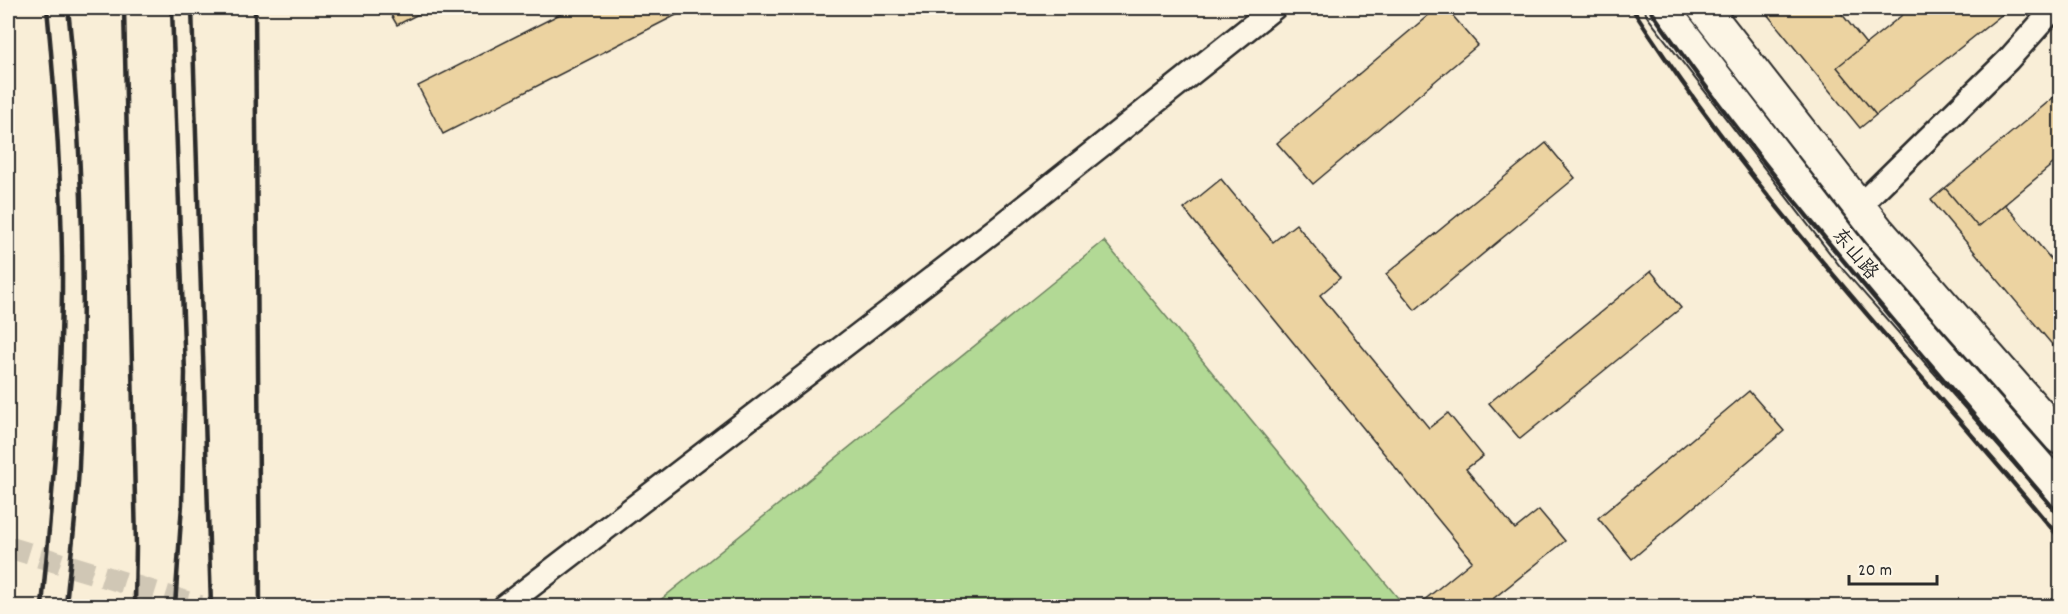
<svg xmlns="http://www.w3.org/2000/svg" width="2068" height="614" viewBox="0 0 2068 614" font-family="Dekko,'LXGW WenKai TC',sans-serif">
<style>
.green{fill:#b2d995;stroke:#6e8260;stroke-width:1.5}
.building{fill:#ecd3a1;stroke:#2b2b2b;stroke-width:1.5}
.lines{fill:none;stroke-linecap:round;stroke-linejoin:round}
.street-tunnel{stroke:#d0c7b5;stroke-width:22;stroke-dasharray:22 11;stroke-linecap:butt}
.street-casing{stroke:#2b2b2b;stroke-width:27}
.secondary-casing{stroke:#2b2b2b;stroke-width:36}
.street{stroke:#fcf5e5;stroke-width:22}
.secondary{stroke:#fcf5e5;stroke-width:32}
.rail{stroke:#2b2b2b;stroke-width:4.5}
.labels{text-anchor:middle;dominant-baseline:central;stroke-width:4.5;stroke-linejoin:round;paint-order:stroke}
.street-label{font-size:20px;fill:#2b2b2b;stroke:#fcf5e5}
</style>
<rect width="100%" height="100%" fill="#f9eed7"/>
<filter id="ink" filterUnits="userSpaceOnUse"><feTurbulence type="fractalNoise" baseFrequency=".0167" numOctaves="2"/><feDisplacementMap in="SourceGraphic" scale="12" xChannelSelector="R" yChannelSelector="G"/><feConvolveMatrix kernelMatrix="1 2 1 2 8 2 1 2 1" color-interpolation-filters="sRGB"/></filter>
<g filter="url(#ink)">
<path class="green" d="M 1104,241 L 1403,604 L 1400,606 L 653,606 Z"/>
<path class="building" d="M 387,8 L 430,8 L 397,25 Z
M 572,8 L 690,8 L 443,134 L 418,86 Z
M 1437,8 L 1446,8 L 1478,45 L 1313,184 L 1277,143 Z
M 1762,8 L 1837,8 L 1866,44 L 1837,67 L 1876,115 L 1860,128 Z
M 1911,8 L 2010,8 L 1876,115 L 1837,67 Z
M 2060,92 L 2060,158 L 1978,227 L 1945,188 Z
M 1546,143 L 1575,178 L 1415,310 L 1386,274 Z
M 1221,179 L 1273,242 L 1296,224 L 1340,278 L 1320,295 L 1429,428 L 1448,413 L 1483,456 L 1466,469 L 1515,529 L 1539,510 L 1565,541 L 1484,606 L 1417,606 L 1472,561 L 1184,209 Z
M 1945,188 L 1978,227 L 2005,204 L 2060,270 L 2060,354 L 1931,200 Z
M 1651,271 L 1681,308 L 1520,439 L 1489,403 Z
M 1749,391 L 1784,431 L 1632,559 L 1598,518 Z"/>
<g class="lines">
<path class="street-tunnel" d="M 8,547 L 200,606"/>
<defs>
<path id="street" d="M 1859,206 L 2008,60 L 2049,14 L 2050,8
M 505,606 L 995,230 L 1274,8"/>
<path id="secondary" d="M 1662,8 L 1852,254 L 2060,491
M 1704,8 L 1879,232 L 2060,438"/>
</defs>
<use href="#street" class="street-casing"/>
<use href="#secondary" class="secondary-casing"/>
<use href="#street" class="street"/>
<use href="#secondary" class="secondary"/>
<path class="rail" d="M 124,8 L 136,545 L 135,606
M 172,8 L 185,373 L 182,504 L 175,606
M 192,8 L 211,606
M 255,8 L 260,606
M 1632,8 C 1755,200 1914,364 2060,538
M 1649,8 C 1774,187 1919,350 2060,516
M 42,606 C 53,491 63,374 62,257 C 61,174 55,90 47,8
M 66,606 C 70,560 77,513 79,466 C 86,313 84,160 68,8"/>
</g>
</g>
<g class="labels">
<g class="street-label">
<text transform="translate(1854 255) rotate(50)">东山路</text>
</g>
</g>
<rect width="2068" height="614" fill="none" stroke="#fcf5e5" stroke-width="30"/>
<rect x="15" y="15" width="2038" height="584" fill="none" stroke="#2b2b2b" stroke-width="2" filter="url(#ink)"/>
<path d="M1849 575v9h88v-9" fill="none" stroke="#2b2b2b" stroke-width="3"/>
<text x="1858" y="575" font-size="18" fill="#2b2b2b" stroke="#fcf5e5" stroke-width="4.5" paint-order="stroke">20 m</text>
</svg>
